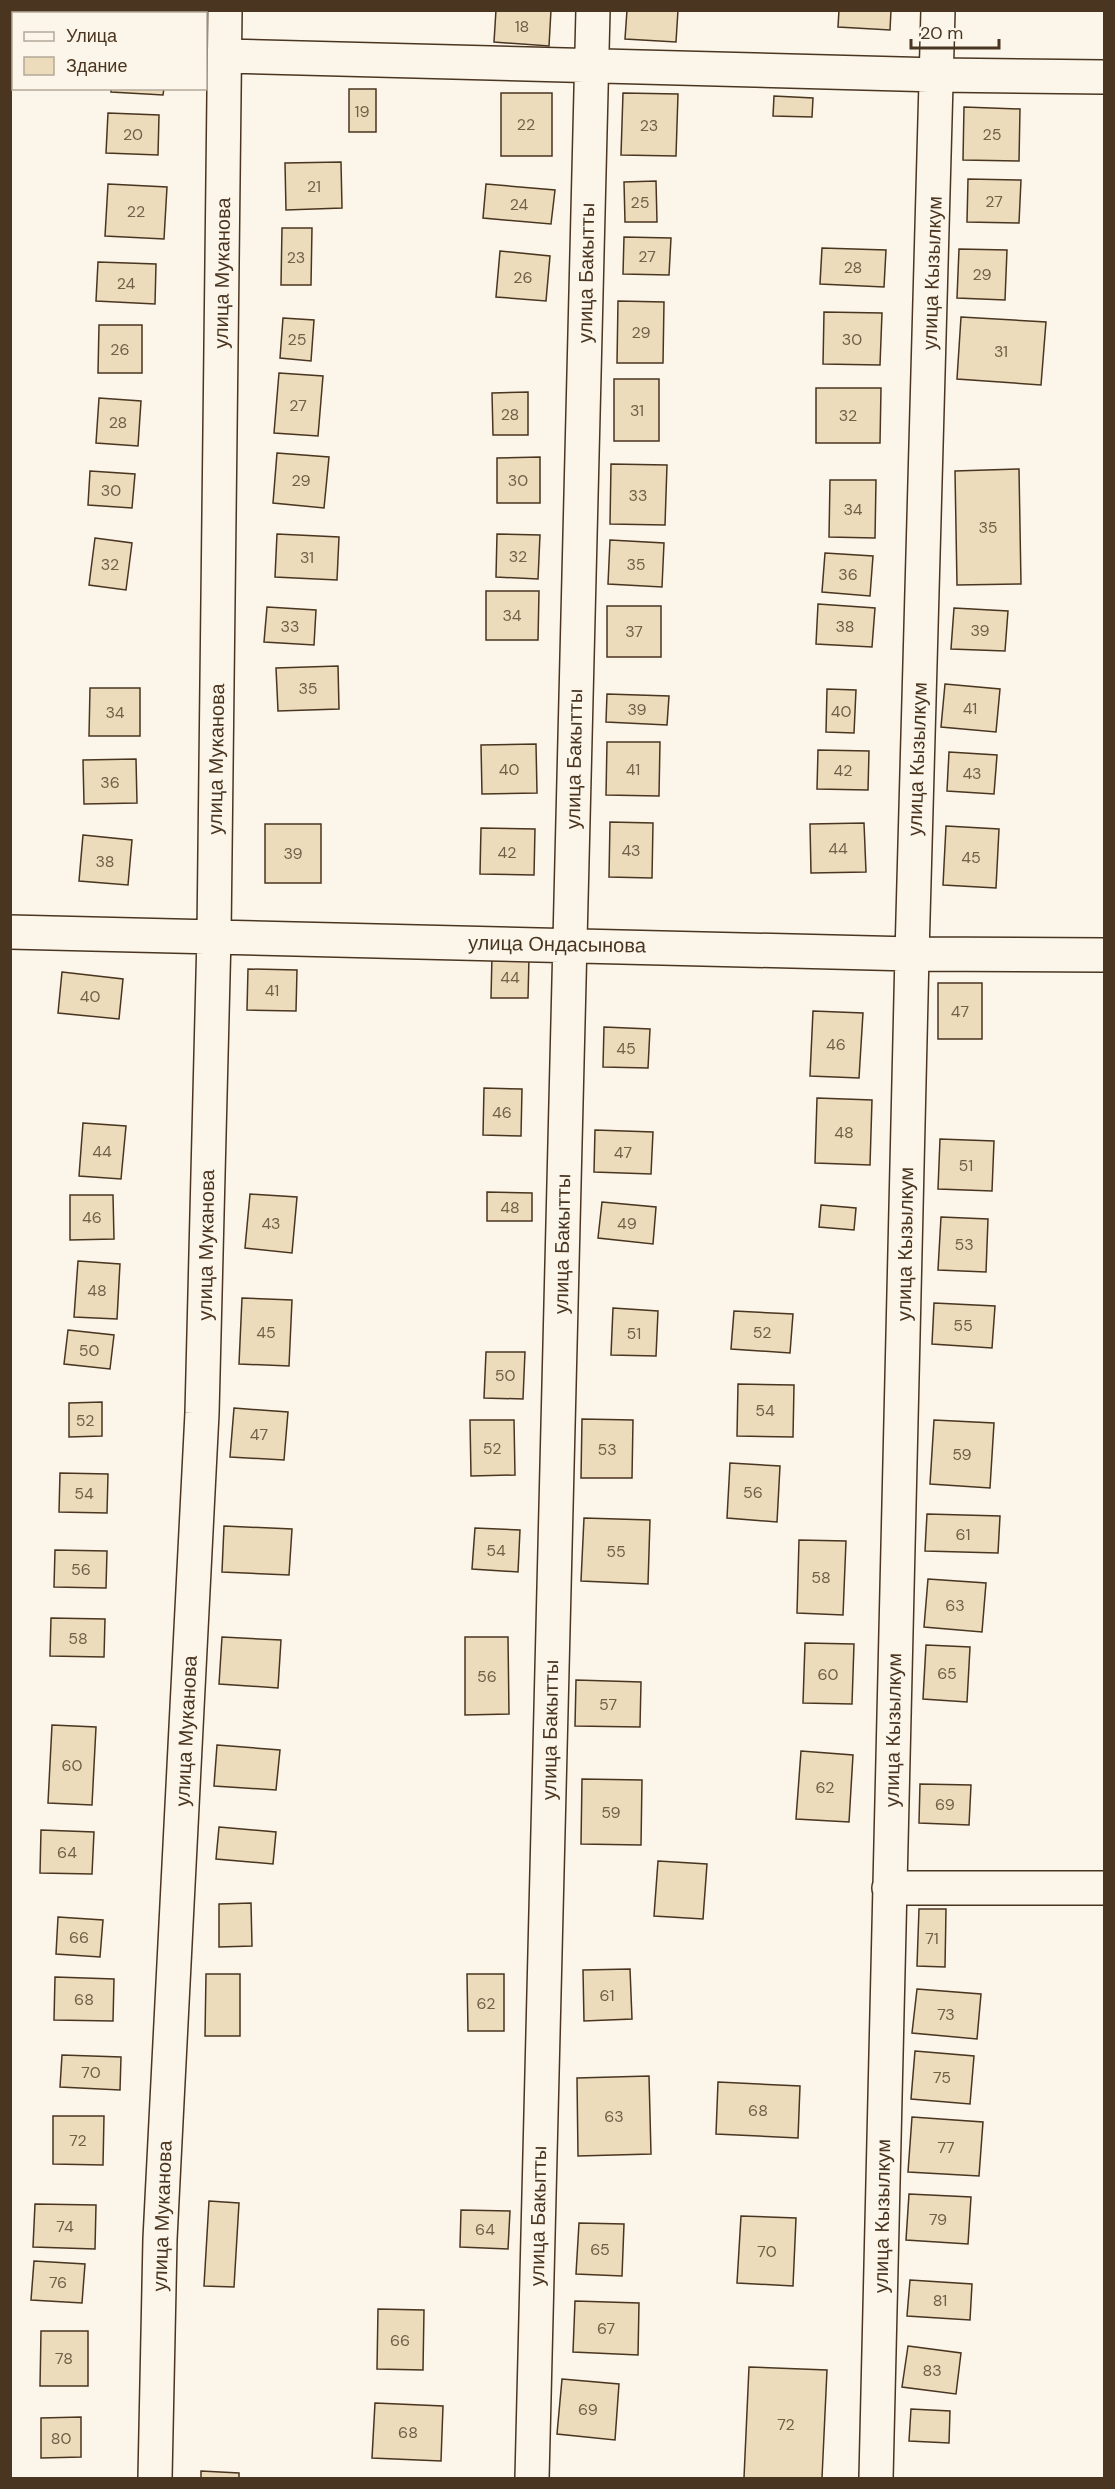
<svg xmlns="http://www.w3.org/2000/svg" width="1115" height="2489" viewBox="0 0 1115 2489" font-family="'DM Sans',sans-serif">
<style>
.building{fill:#ecdcbc;stroke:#4a3520;stroke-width:1.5}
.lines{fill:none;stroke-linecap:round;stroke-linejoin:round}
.minor-casing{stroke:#4a3520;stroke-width:36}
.minor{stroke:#fbf6e9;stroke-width:33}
.labels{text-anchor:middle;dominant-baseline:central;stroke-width:4.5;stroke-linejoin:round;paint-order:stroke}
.number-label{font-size:16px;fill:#725f47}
.street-label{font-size:20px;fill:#4a3520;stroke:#fbf6e9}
</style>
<rect width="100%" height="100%" fill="#fbf6e9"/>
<path class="building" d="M 95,10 L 147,10 L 147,14 L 95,14 Z
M 496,10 L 551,10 L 549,46 L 494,42 Z
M 627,10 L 678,10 L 676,42 L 625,39 Z
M 839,10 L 891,10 L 890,30 L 838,27 Z
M 111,88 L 164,88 L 163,95 L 111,92 Z
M 349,89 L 376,89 L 376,132 L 349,132 Z
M 501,93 L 552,93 L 552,156 L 501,156 Z
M 623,93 L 678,94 L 676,156 L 621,155 Z
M 774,96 L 813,98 L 812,117 L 773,116 Z
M 964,107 L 1020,109 L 1019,161 L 963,160 Z
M 108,113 L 159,115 L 158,155 L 106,153 Z
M 341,162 L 342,208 L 286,210 L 285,163 Z
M 968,179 L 1021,180 L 1019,223 L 967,222 Z
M 656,181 L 657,222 L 625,222 L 624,182 Z
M 108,184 L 167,187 L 164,239 L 105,236 Z
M 486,184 L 555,190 L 551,224 L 483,218 Z
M 282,228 L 312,228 L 311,285 L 281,285 Z
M 624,237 L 671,238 L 669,275 L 623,274 Z
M 822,248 L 886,250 L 884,287 L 820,284 Z
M 959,249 L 1007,250 L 1005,300 L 957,298 Z
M 500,251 L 550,256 L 546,301 L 496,297 Z
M 98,262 L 156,264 L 155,304 L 96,301 Z
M 618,301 L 664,302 L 663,363 L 617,363 Z
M 824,312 L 882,313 L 880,365 L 823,364 Z
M 961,317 L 1046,322 L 1041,385 L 957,379 Z
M 283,318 L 314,320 L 311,361 L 280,358 Z
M 99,325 L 142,325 L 142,373 L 98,373 Z
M 279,373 L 323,376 L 318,436 L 274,433 Z
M 614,379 L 659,379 L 659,441 L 614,441 Z
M 816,388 L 881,388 L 880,443 L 816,443 Z
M 528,392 L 528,435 L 493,435 L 492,393 Z
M 99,398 L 141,401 L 138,446 L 96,443 Z
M 277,453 L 329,457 L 324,508 L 273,503 Z
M 540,457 L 540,503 L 497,503 L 497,458 Z
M 611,464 L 667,465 L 665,525 L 610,524 Z
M 1019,469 L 1021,584 L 957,585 L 955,471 Z
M 90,471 L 135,474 L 132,508 L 88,505 Z
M 830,480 L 876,480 L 875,538 L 829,537 Z
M 277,534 L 339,537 L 337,580 L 275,577 Z
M 497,534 L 540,535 L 538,579 L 496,577 Z
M 95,538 L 132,543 L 126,590 L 89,585 Z
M 610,540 L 664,543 L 662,587 L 608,584 Z
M 825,553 L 873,556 L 870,596 L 822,592 Z
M 486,591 L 539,591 L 538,640 L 486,640 Z
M 818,604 L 875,608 L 872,647 L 816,644 Z
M 607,606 L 661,606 L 661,657 L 607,657 Z
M 267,607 L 316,610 L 314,645 L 264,642 Z
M 954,608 L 1008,611 L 1005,651 L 951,649 Z
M 338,666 L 339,709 L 278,711 L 276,668 Z
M 945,684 L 1000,689 L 996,732 L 941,727 Z
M 90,688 L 140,688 L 140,736 L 89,736 Z
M 827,689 L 856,690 L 854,733 L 826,732 Z
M 607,694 L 669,696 L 667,725 L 606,722 Z
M 607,742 L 660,742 L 659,796 L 606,795 Z
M 536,744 L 537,793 L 482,794 L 481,745 Z
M 818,750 L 869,751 L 868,790 L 817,789 Z
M 949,752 L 997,755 L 994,794 L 947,791 Z
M 136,759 L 137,803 L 84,804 L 83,760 Z
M 610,822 L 653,823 L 652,878 L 609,877 Z
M 864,823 L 866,872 L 811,873 L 810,824 Z
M 265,824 L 321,824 L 321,883 L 265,883 Z
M 946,826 L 999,829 L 996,888 L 943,885 Z
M 481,828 L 535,829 L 534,875 L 480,874 Z
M 83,835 L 132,840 L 128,885 L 79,881 Z
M 492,956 L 529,957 L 528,998 L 491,998 Z
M 248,969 L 297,970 L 296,1011 L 247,1010 Z
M 62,972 L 123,979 L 119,1019 L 58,1013 Z
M 938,983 L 982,983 L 982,1039 L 938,1039 Z
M 813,1011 L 863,1013 L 859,1078 L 810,1076 Z
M 604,1027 L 650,1029 L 648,1068 L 603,1067 Z
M 484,1088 L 522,1089 L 521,1136 L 483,1135 Z
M 817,1098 L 872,1100 L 870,1165 L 815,1163 Z
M 83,1123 L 126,1126 L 121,1179 L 79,1176 Z
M 595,1130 L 653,1132 L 651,1174 L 594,1172 Z
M 940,1139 L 994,1141 L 992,1191 L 938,1189 Z
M 487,1192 L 532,1193 L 532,1221 L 487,1221 Z
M 250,1194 L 297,1197 L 292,1253 L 245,1248 Z
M 70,1195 L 113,1195 L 114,1239 L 70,1240 Z
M 602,1202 L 656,1207 L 653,1244 L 598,1238 Z
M 821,1205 L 856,1208 L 854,1230 L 819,1227 Z
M 941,1217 L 988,1219 L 986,1272 L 938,1270 Z
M 78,1261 L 120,1264 L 117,1319 L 74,1317 Z
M 242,1298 L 292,1300 L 289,1366 L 239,1364 Z
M 934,1303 L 995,1306 L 992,1348 L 932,1344 Z
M 613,1308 L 658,1311 L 656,1356 L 611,1355 Z
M 734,1311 L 793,1314 L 790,1353 L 731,1349 Z
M 68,1330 L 114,1335 L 110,1369 L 64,1364 Z
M 486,1352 L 525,1352 L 523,1399 L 484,1398 Z
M 738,1384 L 794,1385 L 793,1437 L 737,1436 Z
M 102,1402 L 102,1436 L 69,1437 L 69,1403 Z
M 234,1408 L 288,1412 L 284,1460 L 230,1457 Z
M 582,1419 L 633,1420 L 632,1478 L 581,1478 Z
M 470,1420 L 514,1420 L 515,1475 L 471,1476 Z
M 934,1420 L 994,1423 L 990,1488 L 930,1484 Z
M 730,1463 L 780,1466 L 777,1522 L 727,1518 Z
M 60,1473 L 108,1474 L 107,1513 L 59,1512 Z
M 927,1514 L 1000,1516 L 998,1553 L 925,1551 Z
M 584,1518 L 650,1520 L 648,1584 L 581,1581 Z
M 224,1526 L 292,1529 L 289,1575 L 222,1572 Z
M 475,1528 L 520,1530 L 518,1572 L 472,1569 Z
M 799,1540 L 846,1541 L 843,1615 L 797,1613 Z
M 55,1550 L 107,1551 L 106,1588 L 54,1587 Z
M 928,1579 L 986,1583 L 982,1632 L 924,1627 Z
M 51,1618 L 105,1619 L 104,1657 L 50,1656 Z
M 222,1637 L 281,1640 L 278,1688 L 219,1684 Z
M 465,1637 L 508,1637 L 509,1714 L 465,1715 Z
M 805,1643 L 854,1644 L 852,1704 L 803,1703 Z
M 926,1645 L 970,1647 L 967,1702 L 923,1699 Z
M 576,1680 L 641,1682 L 640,1727 L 575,1726 Z
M 52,1725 L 96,1727 L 92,1805 L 48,1803 Z
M 217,1745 L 280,1750 L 276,1790 L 214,1786 Z
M 801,1751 L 853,1755 L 849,1822 L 796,1819 Z
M 582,1779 L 642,1780 L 641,1845 L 581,1844 Z
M 920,1784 L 971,1785 L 969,1825 L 919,1823 Z
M 219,1827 L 276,1832 L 273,1864 L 216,1859 Z
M 41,1830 L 94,1832 L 92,1874 L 40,1873 Z
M 658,1861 L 707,1864 L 703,1919 L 654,1916 Z
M 251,1903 L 252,1946 L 219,1947 L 219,1904 Z
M 919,1909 L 946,1909 L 945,1967 L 917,1966 Z
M 58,1917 L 103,1920 L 100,1957 L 56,1954 Z
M 630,1969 L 632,2019 L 584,2021 L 583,1970 Z
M 206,1974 L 240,1974 L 240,2036 L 205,2036 Z
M 467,1974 L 504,1974 L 504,2031 L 468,2031 Z
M 55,1977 L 114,1979 L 113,2021 L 54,2020 Z
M 917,1989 L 981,1994 L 977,2039 L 912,2033 Z
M 915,2051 L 974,2056 L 970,2104 L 911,2099 Z
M 62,2055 L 121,2057 L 120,2090 L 60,2087 Z
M 649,2076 L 651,2154 L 578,2156 L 577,2078 Z
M 718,2082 L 800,2086 L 798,2138 L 716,2134 Z
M 53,2116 L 104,2116 L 103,2165 L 53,2164 Z
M 912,2117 L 983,2122 L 979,2176 L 908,2172 Z
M 909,2194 L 971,2197 L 968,2244 L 906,2240 Z
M 209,2201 L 239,2203 L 234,2287 L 204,2286 Z
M 35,2204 L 96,2205 L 95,2249 L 33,2247 Z
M 461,2210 L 510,2211 L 508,2249 L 460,2247 Z
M 741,2216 L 796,2218 L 793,2286 L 737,2283 Z
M 579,2223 L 624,2224 L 622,2276 L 576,2274 Z
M 34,2261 L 85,2264 L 82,2303 L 31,2300 Z
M 910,2280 L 972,2284 L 970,2320 L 907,2316 Z
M 575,2301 L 639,2303 L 638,2355 L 573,2352 Z
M 378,2309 L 424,2310 L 423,2370 L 377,2369 Z
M 41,2331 L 88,2331 L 88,2386 L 40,2386 Z
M 908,2346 L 961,2353 L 956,2394 L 902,2387 Z
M 749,2367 L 827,2370 L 822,2478 L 744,2478 Z
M 562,2379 L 619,2384 L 615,2440 L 557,2434 Z
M 375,2403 L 443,2406 L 441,2461 L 372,2458 Z
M 911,2409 L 950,2411 L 949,2443 L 909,2441 Z
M 81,2417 L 81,2457 L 41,2458 L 41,2418 Z
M 201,2471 L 239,2473 L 239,2478 L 201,2478 Z"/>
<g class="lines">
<defs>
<path id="minor" d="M 225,56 L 938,75 L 1104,77
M 10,932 L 912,954 L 1104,955
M 889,1888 L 1104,1888
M 155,2478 L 160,2239 L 202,1413 L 214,936 L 225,10
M 532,2478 L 593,10
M 876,2478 L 912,954 L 938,10"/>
</defs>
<use href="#minor" class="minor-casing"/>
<use href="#minor" class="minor"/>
</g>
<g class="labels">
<g class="number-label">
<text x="522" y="26">18</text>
<text x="362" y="111">19</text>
<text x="526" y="124">22</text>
<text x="649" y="125">23</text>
<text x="133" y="134">20</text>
<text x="992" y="134">25</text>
<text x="314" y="186">21</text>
<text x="994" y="201">27</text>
<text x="640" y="202">25</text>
<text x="519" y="204">24</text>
<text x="136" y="211">22</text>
<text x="647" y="256">27</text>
<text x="296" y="257">23</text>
<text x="853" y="267">28</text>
<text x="982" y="274">29</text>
<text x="523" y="277">26</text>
<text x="126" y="283">24</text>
<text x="641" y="332">29</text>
<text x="297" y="339">25</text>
<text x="852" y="339">30</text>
<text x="120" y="349">26</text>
<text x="1001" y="351">31</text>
<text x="298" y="405">27</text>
<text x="637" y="410">31</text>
<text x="510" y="414">28</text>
<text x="848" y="415">32</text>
<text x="118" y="422">28</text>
<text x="301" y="480">29</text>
<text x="518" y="480">30</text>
<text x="111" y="490">30</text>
<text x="638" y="495">33</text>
<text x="853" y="509">34</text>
<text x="988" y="527">35</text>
<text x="518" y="556">32</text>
<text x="307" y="557">31</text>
<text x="110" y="564">32</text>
<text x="636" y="564">35</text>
<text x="848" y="574">36</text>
<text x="512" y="615">34</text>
<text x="290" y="626">33</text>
<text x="845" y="626">38</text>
<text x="980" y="630">39</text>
<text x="634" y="631">37</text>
<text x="308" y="688">35</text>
<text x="970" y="708">41</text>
<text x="637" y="709">39</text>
<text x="841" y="711">40</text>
<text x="115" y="712">34</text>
<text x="509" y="769">40</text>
<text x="633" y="769">41</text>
<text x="843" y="770">42</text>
<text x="972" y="773">43</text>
<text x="110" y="782">36</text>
<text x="838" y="848">44</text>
<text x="631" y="850">43</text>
<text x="507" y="852">42</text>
<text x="293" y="853">39</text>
<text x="971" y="857">45</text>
<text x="105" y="861">38</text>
<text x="510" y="977">44</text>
<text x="272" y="990">41</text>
<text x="90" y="996">40</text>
<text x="960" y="1011">47</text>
<text x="836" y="1044">46</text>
<text x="626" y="1048">45</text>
<text x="502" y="1112">46</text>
<text x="844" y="1132">48</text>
<text x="102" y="1151">44</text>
<text x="623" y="1152">47</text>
<text x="966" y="1165">51</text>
<text x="510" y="1207">48</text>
<text x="92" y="1217">46</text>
<text x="271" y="1223">43</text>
<text x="627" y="1223">49</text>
<text x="964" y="1244">53</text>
<text x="97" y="1290">48</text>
<text x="963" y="1325">55</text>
<text x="266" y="1332">45</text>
<text x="762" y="1332">52</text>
<text x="634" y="1333">51</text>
<text x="89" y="1350">50</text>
<text x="505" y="1375">50</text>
<text x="765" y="1410">54</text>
<text x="85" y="1420">52</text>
<text x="259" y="1434">47</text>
<text x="492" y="1448">52</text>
<text x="607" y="1449">53</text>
<text x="962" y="1454">59</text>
<text x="753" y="1492">56</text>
<text x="84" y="1493">54</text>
<text x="963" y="1534">61</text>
<text x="496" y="1550">54</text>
<text x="616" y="1551">55</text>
<text x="81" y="1569">56</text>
<text x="821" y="1577">58</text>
<text x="955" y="1605">63</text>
<text x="78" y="1638">58</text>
<text x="947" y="1673">65</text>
<text x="828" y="1674">60</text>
<text x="487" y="1676">56</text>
<text x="608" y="1704">57</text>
<text x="72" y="1765">60</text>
<text x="825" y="1787">62</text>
<text x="945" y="1804">69</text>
<text x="611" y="1812">59</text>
<text x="67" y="1852">64</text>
<text x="79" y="1937">66</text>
<text x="932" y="1938">71</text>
<text x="607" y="1995">61</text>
<text x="84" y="1999">68</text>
<text x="486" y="2003">62</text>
<text x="946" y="2014">73</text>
<text x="91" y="2072">70</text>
<text x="942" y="2077">75</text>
<text x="758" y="2110">68</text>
<text x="614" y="2116">63</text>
<text x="78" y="2140">72</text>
<text x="946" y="2147">77</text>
<text x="938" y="2219">79</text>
<text x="65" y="2226">74</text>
<text x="485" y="2229">64</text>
<text x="600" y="2249">65</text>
<text x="767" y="2251">70</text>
<text x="58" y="2282">76</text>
<text x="940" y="2300">81</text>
<text x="606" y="2328">67</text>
<text x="400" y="2340">66</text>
<text x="64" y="2358">78</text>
<text x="932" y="2370">83</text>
<text x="588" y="2409">69</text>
<text x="786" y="2424">72</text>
<text x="408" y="2432">68</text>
<text x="61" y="2438">80</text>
</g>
<g class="street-label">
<text transform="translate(222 273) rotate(-89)">улица Муканова</text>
<text transform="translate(586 273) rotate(-89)">улица Бакытты</text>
<text transform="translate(932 273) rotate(-88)">улица Кызылкум</text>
<text transform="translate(216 759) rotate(-89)">улица Муканова</text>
<text transform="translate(574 759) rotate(-89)">улица Бакытты</text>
<text transform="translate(917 759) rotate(-88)">улица Кызылкум</text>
<text transform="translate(557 944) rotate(1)">улица Ондасынова</text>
<text transform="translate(562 1244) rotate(-89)">улица Бакытты</text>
<text transform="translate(905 1244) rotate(-89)">улица Кызылкум</text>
<text transform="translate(206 1245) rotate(-89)">улица Муканова</text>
<text transform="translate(550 1730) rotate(-89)">улица Бакытты</text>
<text transform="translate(893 1730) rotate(-89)">улица Кызылкум</text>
<text transform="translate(186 1731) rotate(-87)">улица Муканова</text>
<text transform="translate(162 2216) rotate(-88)">улица Муканова</text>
<text transform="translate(538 2216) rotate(-89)">улица Бакытты</text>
<text transform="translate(882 2216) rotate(-89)">улица Кызылкум</text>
</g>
</g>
<rect width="1115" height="2489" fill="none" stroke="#4a3520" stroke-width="24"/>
<rect x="12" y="12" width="195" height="78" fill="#fbf6e9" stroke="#b4a999" stroke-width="1.5"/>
<rect x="24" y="32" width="30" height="9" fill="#fbf6e9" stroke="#b4a999" stroke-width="1.5"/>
<text x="66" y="42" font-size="18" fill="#4a3520">Улица</text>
<rect x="24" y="57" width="30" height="18" fill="#ecdcbc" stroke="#b4a999" stroke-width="1.5"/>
<text x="66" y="72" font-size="18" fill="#4a3520">Здание</text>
<path d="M911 39v9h88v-9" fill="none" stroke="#4a3520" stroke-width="3"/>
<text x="920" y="39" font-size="18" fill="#4a3520" stroke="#fbf6e9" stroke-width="4.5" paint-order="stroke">20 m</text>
</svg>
